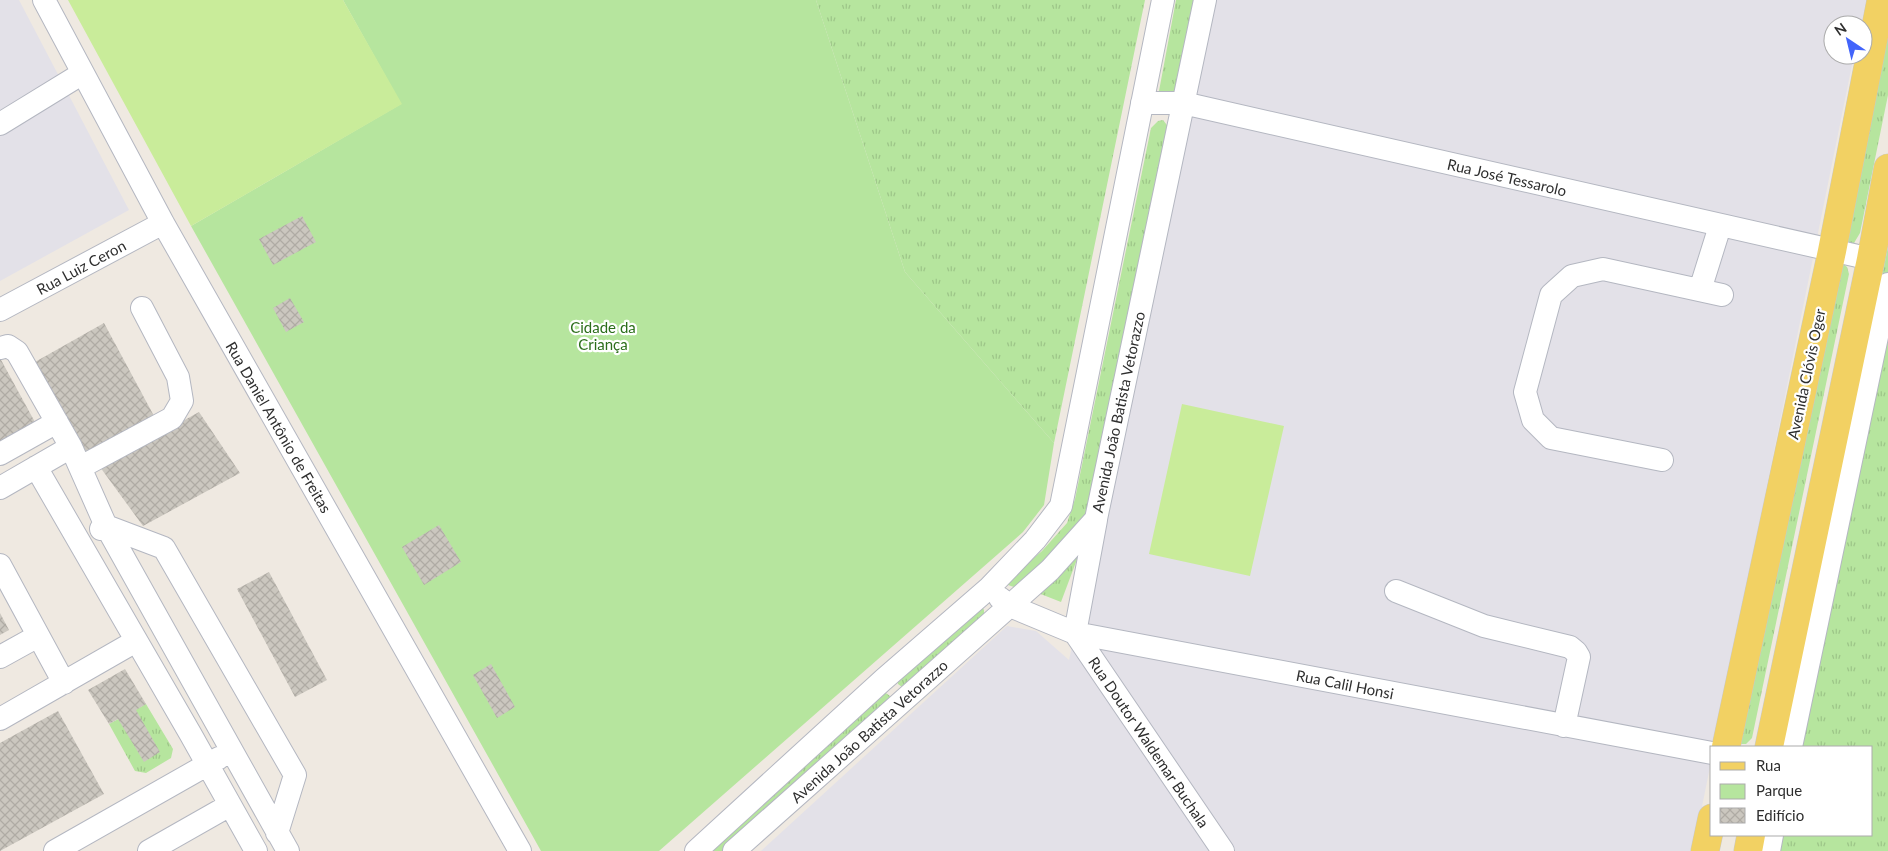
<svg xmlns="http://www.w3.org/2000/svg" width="1888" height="851" viewBox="0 0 1888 851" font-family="Lato,sans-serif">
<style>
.industrial{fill:#e3e1e8}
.grass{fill:url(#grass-tufts)}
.park{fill:#b6e59e}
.pitch{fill:#c9ec9a}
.building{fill:url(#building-cross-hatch)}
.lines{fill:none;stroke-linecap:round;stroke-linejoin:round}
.minor-casing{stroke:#b4b7c1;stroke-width:24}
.major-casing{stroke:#c9c9c9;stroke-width:29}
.minor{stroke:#fff;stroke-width:22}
.major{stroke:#f2d163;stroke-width:28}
.labels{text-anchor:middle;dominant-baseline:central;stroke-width:4.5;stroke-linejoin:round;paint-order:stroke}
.street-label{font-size:15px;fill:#2e2e2e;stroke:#fff}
.park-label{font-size:15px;fill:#2c6e1b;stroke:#fff}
</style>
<defs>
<pattern id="grass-tufts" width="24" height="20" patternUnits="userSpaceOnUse" patternTransform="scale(1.25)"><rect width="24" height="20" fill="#b6e59e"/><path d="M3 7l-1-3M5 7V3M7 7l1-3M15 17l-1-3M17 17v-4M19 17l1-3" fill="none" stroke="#9dc588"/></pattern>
<pattern id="building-cross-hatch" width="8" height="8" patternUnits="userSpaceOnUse" patternTransform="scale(1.25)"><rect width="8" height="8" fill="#cbc7bf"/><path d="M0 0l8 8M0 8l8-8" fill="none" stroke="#afaba4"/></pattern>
</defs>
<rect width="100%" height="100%" fill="#efe9e1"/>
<path class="industrial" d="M 0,0 L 19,0 L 129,210 L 0,281 Z
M 1214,0 L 1866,0 L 1861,25 L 1833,25 L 1833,55 L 1854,55 L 1693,851 L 761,851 L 1007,626 L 1036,631 L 1069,660 Z"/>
<path class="grass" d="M 816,0 L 1145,0 L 1054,443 L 905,272 Z
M 1176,0 L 1197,0 L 1183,65 L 1174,94 L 1166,95 L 1159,91 Z
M 1888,8 L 1888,95 L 1860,233 L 1854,243 L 1847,244 Z
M 1163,120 L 1170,129 L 1094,492 C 1091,500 1088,510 1084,517 C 1065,545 1039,566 1014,587 L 1008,585 L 1009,579 L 1042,551 L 1067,523 L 1075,499 L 1151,128 L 1158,121 Z
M 1888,247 L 1888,851 L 1761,851 L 1765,835 L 1872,835 L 1872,747 L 1783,747 Z
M 1842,263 L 1847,267 L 1849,274 L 1752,738 L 1746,744 L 1740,744 Z
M 1085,538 L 1061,602 L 1033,591 Z
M 982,607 L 984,610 L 984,614 L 902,687 L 898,684 L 897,679 Z
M 883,691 L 890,696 L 890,700 L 722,851 L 705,851 Z
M 146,704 L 173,749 L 171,758 L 146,773 L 135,771 L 109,724 Z"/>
<path class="park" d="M 343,0 L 816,0 L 905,272 L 1054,443 L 1044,505 L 1023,532 L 659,851 L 541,851 L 191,226 L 401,104 Z"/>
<path class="pitch" d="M 68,0 L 343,0 L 402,104 L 191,226 Z
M 1182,404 L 1284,426 L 1250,576 L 1149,554 Z"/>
<path class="building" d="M 302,216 L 316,242 L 273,265 L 259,239 Z
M 290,298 L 304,322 L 286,332 L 273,308 Z
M 104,323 L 154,416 L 86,455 L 35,362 Z
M 0,358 L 36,424 L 0,444 Z
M 199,412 L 240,473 L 143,526 L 100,467 Z
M 439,525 L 461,562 L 424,585 L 402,547 Z
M 269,572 L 327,680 L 295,697 L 237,589 Z
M 0,613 L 9,630 L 0,635 Z
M 491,664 L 515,707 L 497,718 L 473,675 Z
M 125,669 L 146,704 L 136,710 L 160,752 L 144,762 L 118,719 L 109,724 L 88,690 Z
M 58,711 L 104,794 L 0,851 L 0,743 Z"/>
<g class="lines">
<defs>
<path id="minor" d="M 44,0 L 163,223 L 520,851
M 1142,103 L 1183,103 L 1871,259
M 0,124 L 83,73
M 1700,290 L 1720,226
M 0,310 L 163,223
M 0,348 L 8,346 L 17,352 L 71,447 L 106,526 L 288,851
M 0,454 L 57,422
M 1662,460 L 1551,438 L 1533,420 L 1525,392 L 1551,295 L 1572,276 L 1603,269 L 1722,295
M 36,467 L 191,735 L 256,851
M 81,467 L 172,418 L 182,401 L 178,377 L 142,308
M 0,488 L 71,447
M 1096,520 L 1075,633 L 1223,851
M 101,529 L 106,526 L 164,548 L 295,775 L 277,833
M 0,565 L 64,683
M 1396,591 L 1484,626 L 1570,647 L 1576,652 L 1579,657 L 1564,726
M 1000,598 L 1010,606 L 1075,633 L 1712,753
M 0,657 L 38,636
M 0,719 L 136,641
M 1791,747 L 1888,284
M 55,851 L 219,758
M 149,851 L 230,805
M 696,851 L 883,680 L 989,588 L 1035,540 L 1061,506 L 1163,0
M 734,851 L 1050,570 L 1096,519 L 1205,0
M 1769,851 L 1772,835"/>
<path id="major" d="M 1726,747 L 1832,251 L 1881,0
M 1769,747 L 1871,259 L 1888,168
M 1705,851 L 1712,818
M 1748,851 L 1751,835"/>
</defs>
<use href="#minor" class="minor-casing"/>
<use href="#major" class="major-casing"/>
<use href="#minor" class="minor"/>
<use href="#major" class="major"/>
</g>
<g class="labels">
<g class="street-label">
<text transform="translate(1507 177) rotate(13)">Rua José Tessarolo</text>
<text transform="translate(81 267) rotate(-28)">Rua Luiz Ceron</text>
<text transform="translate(1806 374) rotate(-78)">Avenida Clóvis Oger</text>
<text transform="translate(1118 412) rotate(-78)">Avenida João Batista Vetorazzo</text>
<text transform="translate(279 427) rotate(60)">Rua Daniel Antônio de Freitas</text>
<text transform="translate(1345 684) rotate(11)">Rua Calil Honsi</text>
<text transform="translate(869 731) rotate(-42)">Avenida João Batista Vetorazzo</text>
<text transform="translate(1149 742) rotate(56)">Rua Doutor Waldemar Buchala</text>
</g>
<g class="park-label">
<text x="603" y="327">Cidade da<tspan x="603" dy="17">Criança</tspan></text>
</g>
</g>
<rect x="1710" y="746" width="162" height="90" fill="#ffffff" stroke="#ababab"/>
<rect x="1720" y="762" width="25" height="8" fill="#f2d163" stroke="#ababab"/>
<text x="1756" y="771" font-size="15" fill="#2e2e2e">Rua</text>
<rect x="1720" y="784" width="25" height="15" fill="#b6e59e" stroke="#ababab"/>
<text x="1756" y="796" font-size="15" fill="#2e2e2e">Parque</text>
<rect x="1720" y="808" width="25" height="15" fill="url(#building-cross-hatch)" stroke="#ababab"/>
<text x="1756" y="821" font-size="15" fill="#2e2e2e">Edifício</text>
<g transform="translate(1848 40) rotate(325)"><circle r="24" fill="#ffffff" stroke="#ababab"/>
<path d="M0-4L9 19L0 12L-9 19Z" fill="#4264fb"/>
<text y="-8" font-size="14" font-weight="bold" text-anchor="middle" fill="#2e2e2e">N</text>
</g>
</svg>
